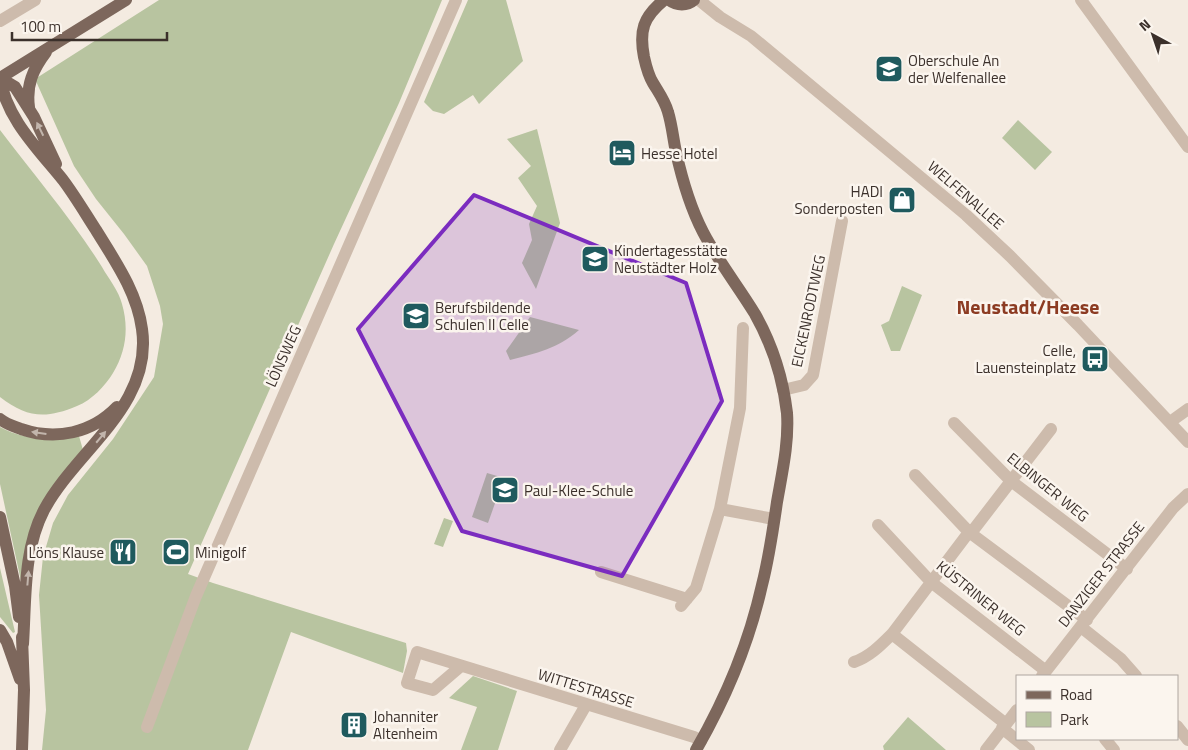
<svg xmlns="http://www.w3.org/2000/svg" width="1188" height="750" viewBox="0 0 1188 750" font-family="'Titillium Web',sans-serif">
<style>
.green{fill:#b8c4a0}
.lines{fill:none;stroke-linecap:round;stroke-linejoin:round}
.minor{stroke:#cdbbac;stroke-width:12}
.major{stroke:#7d675c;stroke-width:12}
.oneway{fill:#c2b5ac}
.marked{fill:#7b2cbf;fill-opacity:0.2;stroke:#7b2cbf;stroke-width:4;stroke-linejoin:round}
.labels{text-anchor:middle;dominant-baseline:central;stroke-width:5;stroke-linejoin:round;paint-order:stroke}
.poi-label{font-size:15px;fill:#3b302b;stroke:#fbf5ee;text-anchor:start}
.street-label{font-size:15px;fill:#3b302b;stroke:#fbf5ee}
.district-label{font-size:20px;font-weight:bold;fill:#8c3b22;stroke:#fbf5ee}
</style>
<rect width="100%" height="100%" fill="#f4ebe1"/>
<path class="green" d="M 159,0 L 442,0 L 399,103 L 334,244 L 188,574 L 213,583 L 406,643 L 407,651 L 403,673 L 291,632 L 248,750 L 42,750 L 46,710 L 39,595 L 43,557 L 53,523 L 68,495 L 113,439 L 154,377 L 163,324 L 160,306 L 147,266 L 124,234 L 96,199 L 74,166 L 35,79 Z
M 468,0 L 506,0 L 523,61 L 479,104 L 473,95 L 444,114 L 433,111 L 424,102 Z
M 1018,120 L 1052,152 L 1035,170 L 1002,138 Z
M 537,129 L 560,223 L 536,289 L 522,263 L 532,240 L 529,224 L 537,206 L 518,178 L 531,166 L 507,139 Z
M 0,130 C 34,175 72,219 102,267 C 108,278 119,291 122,304 C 129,328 126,352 113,373 C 105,386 92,400 77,406 C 46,419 27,418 0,397 Z
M 902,286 L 922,295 L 900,351 L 891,351 L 881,325 L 889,321 Z
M 530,317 L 579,330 C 557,349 537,353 510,360 L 506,351 Z
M 0,427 C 28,442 49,438 79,436 L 83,450 L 65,471 L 21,581 L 0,484 Z
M 487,473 L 504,478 L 488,523 L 472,517 Z
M 444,518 L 453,521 L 443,547 L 434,544 Z
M 0,568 L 15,632 L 13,633 L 0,617 Z
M 473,676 L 517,691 L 498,750 L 461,750 L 477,707 L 449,698 Z
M 908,717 L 946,750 L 884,750 L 883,746 Z"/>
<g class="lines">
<path class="minor" d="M 699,0 L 720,17 L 751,36 L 966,215 L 1010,256 L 1078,325 L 1188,442
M 1081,0 L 1188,147
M 0,21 L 35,0
M 783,390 L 804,385 L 813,375 L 842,221
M 1170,422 L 1188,409
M 954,423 L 1011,481 L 1127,569
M 915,475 L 969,532 L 1087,620
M 720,509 L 740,408 L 743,328
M 878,525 L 931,582 L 1046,671
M 971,533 L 1051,429
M 601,572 L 687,599
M 681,606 L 696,588 L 720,509 L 774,519
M 1081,627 L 1121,659 L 1136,676
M 892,634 L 1006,724
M 854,662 C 869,657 880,646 892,634 L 969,532
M 461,666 L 433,690 L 407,683 L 417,652 L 694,737 L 701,741
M 1042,676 L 1173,508 L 1188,494
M 1177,726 L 1188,740
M 147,727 L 196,596 L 456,0
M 1002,728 L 1029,750
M 1105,739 L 1114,750
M 560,750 L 586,705
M 986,750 L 1017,710"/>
<path class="major" d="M 664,0 C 643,17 639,31 644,57 C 646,66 648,75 653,83 C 659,93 665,101 668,112 C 672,125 673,138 676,152 C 682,179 690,207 703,232 C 718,261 738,286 755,314 C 772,344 783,379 787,413 C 789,443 782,473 777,502 C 773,530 769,558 762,585 C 749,643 726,698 696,750
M 669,0 C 677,6 687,6 694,0
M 0,78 C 6,118 38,149 63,180 C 75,196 85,213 96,230 C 115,261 137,292 142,329 C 153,406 76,450 44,510 C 23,550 26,599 23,644
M 0,78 L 126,0
M 0,78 L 15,87 L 34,117 L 56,164
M 29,107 C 26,85 33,69 46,52
M 0,419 C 6,424 13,426 21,429 C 56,441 92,433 117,407
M 0,517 L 15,586 L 19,617
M 0,630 L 7,642 L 20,679
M 22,750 L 24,690 L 22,637"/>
</g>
<defs><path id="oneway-solid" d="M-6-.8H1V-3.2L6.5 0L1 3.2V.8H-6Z" transform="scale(1.25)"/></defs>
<g class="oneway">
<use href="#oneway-solid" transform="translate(40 129) rotate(-116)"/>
<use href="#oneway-solid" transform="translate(39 433) rotate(-172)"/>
<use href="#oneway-solid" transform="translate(101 437) rotate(-50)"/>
<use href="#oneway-solid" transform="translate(28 578) rotate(-85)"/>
</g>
<path class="marked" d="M 474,195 L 686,283 L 722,401 L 622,576 L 462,531 L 358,329 Z"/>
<defs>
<symbol id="school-square" viewBox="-11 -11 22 22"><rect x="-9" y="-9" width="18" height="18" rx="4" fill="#1f5a5e" stroke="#fbf5ee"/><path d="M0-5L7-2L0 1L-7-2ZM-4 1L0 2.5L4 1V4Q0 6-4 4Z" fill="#fff"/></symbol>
<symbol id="hotel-square" viewBox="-11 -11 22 22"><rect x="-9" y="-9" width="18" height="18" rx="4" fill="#1f5a5e" stroke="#fbf5ee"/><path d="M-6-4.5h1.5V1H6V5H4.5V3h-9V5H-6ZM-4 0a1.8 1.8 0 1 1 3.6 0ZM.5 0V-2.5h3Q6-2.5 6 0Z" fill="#fff"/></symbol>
<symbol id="shop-square" viewBox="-11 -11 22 22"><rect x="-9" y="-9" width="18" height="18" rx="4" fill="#1f5a5e" stroke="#fbf5ee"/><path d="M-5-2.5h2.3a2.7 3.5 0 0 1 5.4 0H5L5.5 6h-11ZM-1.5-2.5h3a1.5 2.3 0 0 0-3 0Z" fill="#fff"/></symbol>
<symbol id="bus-square" viewBox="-11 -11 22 22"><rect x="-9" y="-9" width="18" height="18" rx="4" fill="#1f5a5e" stroke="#fbf5ee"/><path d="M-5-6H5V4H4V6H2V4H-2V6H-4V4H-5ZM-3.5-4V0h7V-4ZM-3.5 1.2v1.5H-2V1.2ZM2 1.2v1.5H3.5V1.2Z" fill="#fff"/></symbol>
<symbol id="restaurant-square" viewBox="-11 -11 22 22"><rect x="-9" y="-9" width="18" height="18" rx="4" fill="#1f5a5e" stroke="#fbf5ee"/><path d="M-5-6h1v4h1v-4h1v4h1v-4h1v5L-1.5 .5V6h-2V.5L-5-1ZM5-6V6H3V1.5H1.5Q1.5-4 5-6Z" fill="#fff"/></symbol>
<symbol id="stadium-square" viewBox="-11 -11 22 22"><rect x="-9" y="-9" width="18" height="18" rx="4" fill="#1f5a5e" stroke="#fbf5ee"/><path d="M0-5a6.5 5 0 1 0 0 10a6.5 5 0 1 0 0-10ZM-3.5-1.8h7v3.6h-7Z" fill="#fff"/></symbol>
<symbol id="building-square" viewBox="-11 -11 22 22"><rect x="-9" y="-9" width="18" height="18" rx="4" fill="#1f5a5e" stroke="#fbf5ee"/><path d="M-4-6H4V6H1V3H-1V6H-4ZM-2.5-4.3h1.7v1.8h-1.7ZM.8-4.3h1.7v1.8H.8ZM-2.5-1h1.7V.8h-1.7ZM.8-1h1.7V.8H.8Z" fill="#fff"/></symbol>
</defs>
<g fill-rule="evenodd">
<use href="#school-square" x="873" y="53" width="32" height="32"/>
<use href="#hotel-square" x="606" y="137" width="32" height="32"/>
<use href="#shop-square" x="886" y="184" width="32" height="32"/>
<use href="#school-square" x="579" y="243" width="32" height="32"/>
<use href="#school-square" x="400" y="300" width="32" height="32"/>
<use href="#bus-square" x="1079" y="343" width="32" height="32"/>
<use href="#school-square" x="489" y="474" width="32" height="32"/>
<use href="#restaurant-square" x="107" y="536" width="32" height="32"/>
<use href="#stadium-square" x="160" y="536" width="32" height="32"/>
<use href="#building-square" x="338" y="709" width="32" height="32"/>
</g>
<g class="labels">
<g class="poi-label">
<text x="908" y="60">Oberschule An<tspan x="908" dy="17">der Welfenallee</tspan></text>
<text x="641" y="153">Hesse Hotel</text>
<text x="883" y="191" text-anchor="end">HADI<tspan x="883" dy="17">Sonderposten</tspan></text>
<text x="614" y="250">Kindertagesstätte<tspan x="614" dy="17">Neustädter Holz</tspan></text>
<text x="435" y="307">Berufsbildende<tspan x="435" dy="17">Schulen II Celle</tspan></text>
<text x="1076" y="350" text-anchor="end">Celle,<tspan x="1076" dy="17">Lauensteinplatz</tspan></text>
<text x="524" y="490">Paul-Klee-Schule</text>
<text x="104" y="552" text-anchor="end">Löns Klause</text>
<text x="195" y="552">Minigolf</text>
<text x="373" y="716">Johanniter<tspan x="373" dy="17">Altenheim</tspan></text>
</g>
<g class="street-label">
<text transform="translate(966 195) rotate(41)">WELFENALLEE</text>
<text transform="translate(808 311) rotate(-78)">EICKENRODTWEG</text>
<text transform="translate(283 356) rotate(-66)">LÖNSWEG</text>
<text transform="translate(1048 487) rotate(39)">ELBINGER WEG</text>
<text transform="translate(1101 574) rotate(-52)">DANZIGER STRASSE</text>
<text transform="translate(981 598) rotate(39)">KÜSTRINER WEG</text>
<text transform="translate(586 688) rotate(17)">WITTESTRASSE</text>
</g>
<g class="district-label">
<text x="1028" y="306">Neustadt/Heese</text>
</g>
</g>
<rect x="1016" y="675" width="162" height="65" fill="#fbf5ee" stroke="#aea6a0"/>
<rect x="1026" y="691" width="25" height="8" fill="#7d675c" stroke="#aea6a0"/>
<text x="1060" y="700" font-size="15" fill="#3b302b">Road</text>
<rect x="1026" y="712" width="25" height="15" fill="#b8c4a0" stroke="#aea6a0"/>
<text x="1060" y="725" font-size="15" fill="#3b302b">Park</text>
<g transform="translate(1153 35) rotate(320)" stroke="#fbf5ee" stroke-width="4" paint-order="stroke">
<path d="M0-4L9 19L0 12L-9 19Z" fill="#3b302b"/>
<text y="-8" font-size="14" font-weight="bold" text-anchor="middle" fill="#3b302b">N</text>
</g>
<path d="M12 32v8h155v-8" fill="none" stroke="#3b302b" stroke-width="2.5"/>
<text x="20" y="32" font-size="15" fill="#3b302b" stroke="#fbf5ee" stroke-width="4" paint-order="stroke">100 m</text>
</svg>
